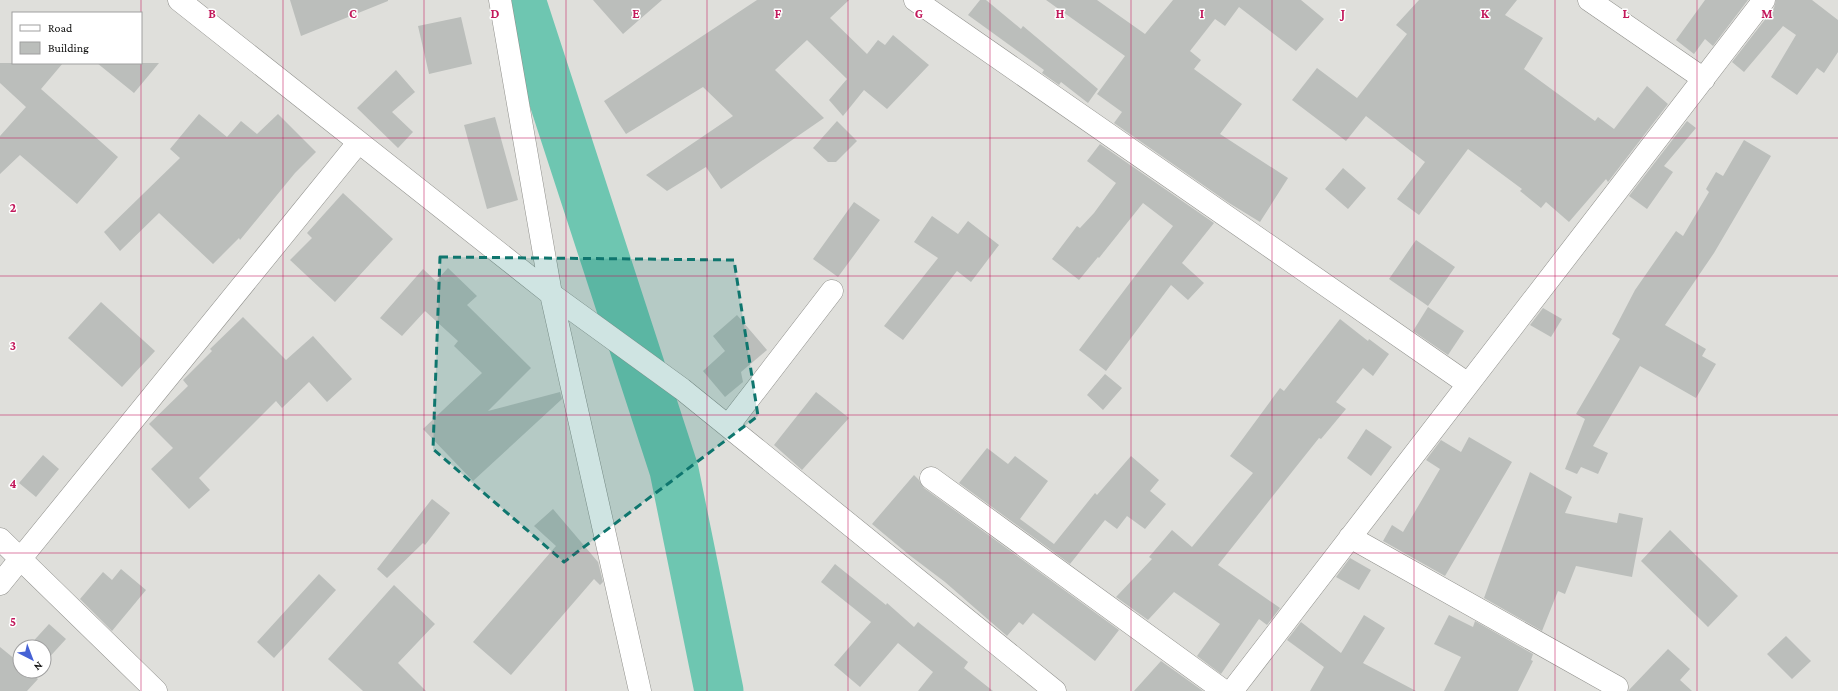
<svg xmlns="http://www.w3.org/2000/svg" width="1838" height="691" viewBox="0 0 1838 691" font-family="'Crimson Pro',serif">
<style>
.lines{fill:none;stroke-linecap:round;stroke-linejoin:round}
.river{stroke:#6ec6b1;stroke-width:49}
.building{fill:#bbbebb}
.minor-casing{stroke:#8f8f8b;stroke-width:23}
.minor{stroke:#fff;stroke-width:22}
.marked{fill:#0f766e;fill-opacity:0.2;stroke:#0f766e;stroke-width:3;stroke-dasharray:8 5;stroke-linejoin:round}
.grid{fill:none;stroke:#c2185b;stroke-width:1;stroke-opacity:0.55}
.grid-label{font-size:13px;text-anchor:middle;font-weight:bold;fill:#c2185b;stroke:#fff;stroke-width:3;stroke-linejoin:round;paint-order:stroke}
</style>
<rect width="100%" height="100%" fill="#dfdfdb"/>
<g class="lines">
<path class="river" d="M 521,0 L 674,470 L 719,691"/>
</g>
<path class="building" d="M 290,0 L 388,0 L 388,1 L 301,36 Z
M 593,0 L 662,0 L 623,34 Z
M 757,0 L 849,0 L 830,18 L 867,54 L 878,40 L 885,45 L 893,35 L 929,65 L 887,109 L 864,90 L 843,116 L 829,100 L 847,79 L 807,40 L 775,70 L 824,118 L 721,189 L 706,167 L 667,191 L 646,175 L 733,116 L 703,87 L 626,134 L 604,101 Z
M 980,0 L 986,0 L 1021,29 L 1023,26 L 1098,89 L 1088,103 L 1061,82 L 1059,85 L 1042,73 L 1044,70 L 968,15 Z
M 1046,0 L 1097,0 L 1145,34 L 1173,0 L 1301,0 L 1324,19 L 1296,51 L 1239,7 L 1225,26 L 1215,19 L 1190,51 L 1201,60 L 1194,69 L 1242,104 L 1220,134 L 1288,178 L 1260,222 L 1229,203 L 1114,123 L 1122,112 L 1097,94 L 1125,56 Z
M 1419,0 L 1517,0 L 1505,15 L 1543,38 L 1524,69 L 1595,121 L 1598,117 L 1614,129 L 1647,86 L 1668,104 L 1608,182 L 1606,179 L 1569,222 L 1546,202 L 1541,208 L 1520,191 L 1522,189 L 1468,149 L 1419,215 L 1397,199 L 1425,162 L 1366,116 L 1346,141 L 1292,100 L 1317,68 L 1357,98 L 1407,34 L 1396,25 Z
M 1705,0 L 1748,0 L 1713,46 L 1705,39 L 1694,54 L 1676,40 Z
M 1776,0 L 1812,0 L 1838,20 L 1838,52 L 1824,73 L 1817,68 L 1797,95 L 1771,77 L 1796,35 L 1783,26 L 1744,72 L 1732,62 L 1774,8 Z
M 461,17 L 472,64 L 429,74 L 418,26 Z
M 0,63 L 63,63 L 41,89 L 118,157 L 77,204 L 20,155 L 0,174 L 0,136 L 26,107 L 0,83 Z
M 97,63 L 159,63 L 134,93 Z
M 396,70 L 415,92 L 392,112 L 413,132 L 398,148 L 357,108 Z
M 199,114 L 227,137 L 241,121 L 257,134 L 278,114 L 316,152 L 295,173 L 240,240 L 239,238 L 213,264 L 159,213 L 120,251 L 104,232 L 180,158 L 170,149 Z
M 495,117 L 518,200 L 487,209 L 464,125 Z
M 837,121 L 857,141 L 836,162 L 828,162 L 813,148 Z
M 1687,121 L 1696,128 L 1664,166 L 1673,172 L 1647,209 L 1629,196 Z
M 1744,140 L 1771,156 L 1714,253 L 1665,325 L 1706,349 L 1702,356 L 1716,364 L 1696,398 L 1640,366 L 1593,446 L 1608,453 L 1598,474 L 1581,467 L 1577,474 L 1565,469 L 1585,419 L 1576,414 L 1620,339 L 1612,334 L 1635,290 L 1676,231 L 1683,236 L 1709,192 L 1706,189 L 1716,172 L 1723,176 Z
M 1100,144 L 1214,223 L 1182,263 L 1204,283 L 1188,300 L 1171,285 L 1106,371 L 1079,350 L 1173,226 L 1143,203 L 1099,258 L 1098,257 L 1079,280 L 1052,259 L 1077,226 L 1080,228 L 1094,213 L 1116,183 L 1087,161 Z
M 1343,168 L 1366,188 L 1348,209 L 1325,189 Z
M 343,193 L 393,239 L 335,302 L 290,260 L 312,238 L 307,233 Z
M 854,202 L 880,220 L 838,277 L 813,259 Z
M 932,216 L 958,234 L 968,221 L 999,245 L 971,282 L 957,271 L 903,340 L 884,326 L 938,258 L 914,242 Z
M 1416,240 L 1455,267 L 1428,306 L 1389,279 Z
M 448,268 L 477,296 L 467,305 L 531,368 L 488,411 L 560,392 L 562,399 L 473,481 L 423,429 L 482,373 L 454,346 L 458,341 L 425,311 L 402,336 L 380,318 L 423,269 L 436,281 Z
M 101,302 L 155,351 L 122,387 L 68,338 Z
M 1428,307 L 1464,331 L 1448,355 L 1413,331 Z
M 1543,308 L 1562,319 L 1551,337 L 1530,325 Z
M 737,315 L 767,350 L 741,372 L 743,382 L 725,397 L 703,371 L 725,351 L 713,336 Z
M 243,317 L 286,360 L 313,336 L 352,379 L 327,402 L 309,382 L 282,408 L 276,401 L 199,478 L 210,490 L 189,509 L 151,469 L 173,448 L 149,424 L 188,386 L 183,380 L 212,351 L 210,349 Z
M 1340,319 L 1368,341 L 1369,339 L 1389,354 L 1373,376 L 1363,368 L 1336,402 L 1346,409 L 1321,439 L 1319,438 L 1218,565 L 1280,608 L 1267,625 L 1259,619 L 1221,674 L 1197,656 L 1220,624 L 1174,592 L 1148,620 L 1116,597 L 1152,559 L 1149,557 L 1172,530 L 1192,547 L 1253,473 L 1230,456 L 1280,388 L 1284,391 Z
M 1105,374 L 1122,388 L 1103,410 L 1087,395 Z
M 816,392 L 849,418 L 802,470 L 774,445 Z
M 1366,429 L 1392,447 L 1371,476 L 1347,458 Z
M 1469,437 L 1512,462 L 1445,576 L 1383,541 L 1392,525 L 1403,532 L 1440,469 L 1426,460 L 1441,440 L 1461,452 Z
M 987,448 L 1008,464 L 1015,456 L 1048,481 L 1020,519 L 1054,544 L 1095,493 L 1097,495 L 1131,456 L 1159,480 L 1150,491 L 1166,504 L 1145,529 L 1127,516 L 1117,529 L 1105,520 L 1070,564 L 959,483 Z
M 43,455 L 59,469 L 36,497 L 19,483 Z
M 1530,472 L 1572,497 L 1565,513 L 1617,523 L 1619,513 L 1643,518 L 1632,577 L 1576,566 L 1565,594 L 1558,591 L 1542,631 L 1484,598 Z
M 914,475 L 919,480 L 924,488 L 1119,630 L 1095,661 L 1033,613 L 1023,625 L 1019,622 L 1007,636 L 945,582 L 908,554 L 872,524 Z
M 432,499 L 450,513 L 425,545 L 423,543 L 387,578 L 377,569 Z
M 553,509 L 598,562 L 603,582 L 600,585 L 594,579 L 511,675 L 473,642 L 556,546 L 534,526 Z
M 1670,530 L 1738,596 L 1708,627 L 1641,561 Z
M 1350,558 L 1371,570 L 1359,590 L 1336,577 Z
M 835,564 L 886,605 L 887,603 L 914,627 L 918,622 L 968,662 L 964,668 L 993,691 L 918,691 L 933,672 L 898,643 L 860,687 L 834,665 L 871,622 L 821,582 Z
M 121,569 L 146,590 L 112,631 L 80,599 L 103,572 L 112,580 Z
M 319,574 L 336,590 L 274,658 L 257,642 Z
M 394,585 L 435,624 L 398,663 L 426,691 L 363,691 L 328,659 Z
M 1364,615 L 1385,628 L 1363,663 L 1416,691 L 1310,691 L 1324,667 L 1287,640 L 1301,622 L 1341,653 Z
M 1449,615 L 1473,627 L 1475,621 L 1533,654 L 1531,660 L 1533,661 L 1518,691 L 1444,691 L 1461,657 L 1434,644 Z
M 49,624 L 66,639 L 44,663 L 44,647 L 28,647 Z
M 1786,636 L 1811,661 L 1792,679 L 1767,654 Z
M 0,647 L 16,660 L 20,655 L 20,671 L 37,671 L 33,675 L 38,679 L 27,691 L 0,691 Z
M 1668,649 L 1690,669 L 1680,680 L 1692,691 L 1628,691 Z
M 1161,661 L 1203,691 L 1134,691 Z"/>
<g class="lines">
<defs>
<path id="minor" d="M 179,0 L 551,294 L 682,389 L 1055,691
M 500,0 L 551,294 L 640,691
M 915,0 L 1468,384
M 1589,0 L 1704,79
M 728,426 L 832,291
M 931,478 L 1224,691
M 1350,537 L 1617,687
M 0,539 L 156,691
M 0,584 L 358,143
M 1232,691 L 1764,0"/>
</defs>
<use href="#minor" class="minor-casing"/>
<use href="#minor" class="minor"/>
</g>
<path class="marked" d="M 440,257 L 734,260 L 758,416 L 564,562 L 433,449 Z"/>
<path class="grid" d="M 141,0 L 141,691M 283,0 L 283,691M 424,0 L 424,691M 566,0 L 566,691M 707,0 L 707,691M 848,0 L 848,691M 990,0 L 990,691M 1131,0 L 1131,691M 1272,0 L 1272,691M 1414,0 L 1414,691M 1555,0 L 1555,691M 1697,0 L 1697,691M 0,138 L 1838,138M 0,276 L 1838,276M 0,415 L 1838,415M 0,553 L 1838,553"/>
<g class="grid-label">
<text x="212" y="18">B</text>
<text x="353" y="18">C</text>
<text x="495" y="18">D</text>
<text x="636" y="18">E</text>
<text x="778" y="18">F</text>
<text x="919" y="18">G</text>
<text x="1060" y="18">H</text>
<text x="1202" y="18">I</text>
<text x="1343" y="18">J</text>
<text x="1485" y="18">K</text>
<text x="1626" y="18">L</text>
<text x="1767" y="18">M</text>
<text x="13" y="212">2</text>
<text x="13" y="350">3</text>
<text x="13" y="488">4</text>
<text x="13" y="626">5</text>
</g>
<rect x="12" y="12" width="130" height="52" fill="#ffffff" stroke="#9f9f9f"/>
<rect x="20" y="25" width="20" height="6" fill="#ffffff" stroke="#9f9f9f"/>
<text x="48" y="32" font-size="12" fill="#10100f">Road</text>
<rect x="20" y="42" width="20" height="12" fill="#bbbebb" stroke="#9f9f9f"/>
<text x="48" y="52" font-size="12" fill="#10100f">Building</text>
<g transform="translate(32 659) rotate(138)"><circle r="19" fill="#ffffff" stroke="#9f9f9f"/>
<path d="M0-3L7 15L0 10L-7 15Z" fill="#4662d5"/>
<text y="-6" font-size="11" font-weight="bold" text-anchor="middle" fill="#10100f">N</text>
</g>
</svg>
